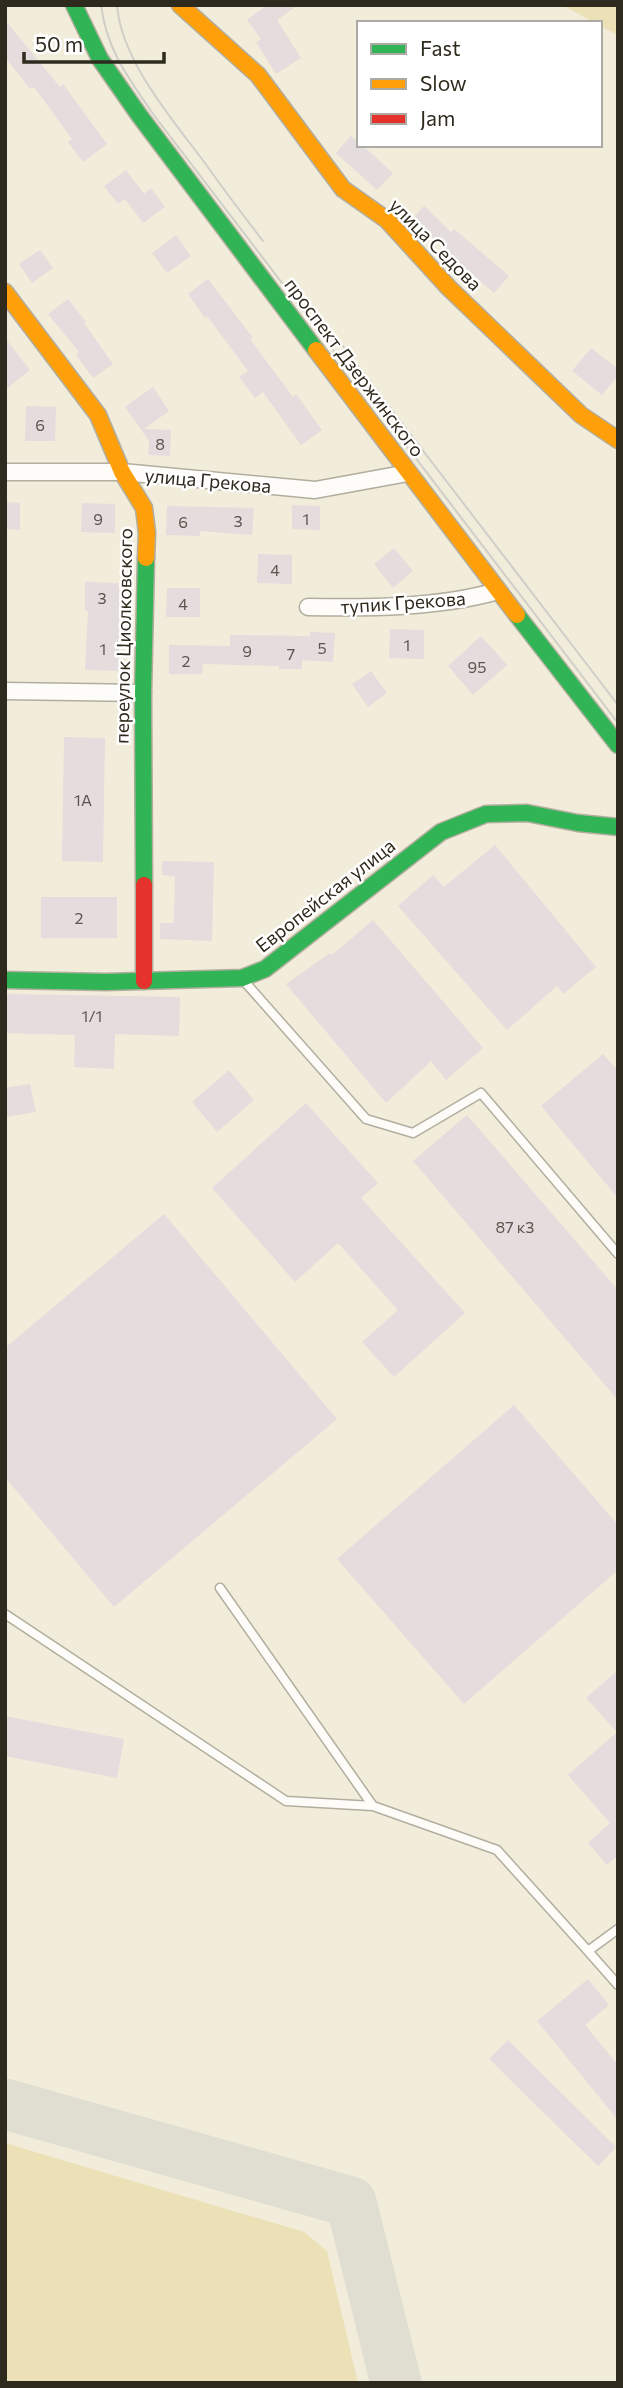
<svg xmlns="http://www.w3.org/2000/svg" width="623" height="2388" viewBox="0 0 623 2388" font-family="Commissioner,sans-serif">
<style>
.green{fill:#ece0b6}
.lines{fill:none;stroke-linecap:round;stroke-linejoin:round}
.taxiway{stroke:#e0ded1;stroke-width:51}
.building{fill:#e4dcdd}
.lane-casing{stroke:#b2ae9f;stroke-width:11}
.street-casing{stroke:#b2ae9f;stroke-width:19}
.fast-casing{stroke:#b2ae9f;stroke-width:19}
.slow-casing{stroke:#b2ae9f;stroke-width:19}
.jam-casing{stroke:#b2ae9f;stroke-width:19}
.lane{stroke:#fdfcf9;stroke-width:8}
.street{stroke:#fdfcf9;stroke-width:16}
.fast{stroke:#30b455;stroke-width:16}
.slow{stroke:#ff9f0a;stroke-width:16}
.jam{stroke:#e5322d;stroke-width:16}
.tram{stroke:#cfcec8;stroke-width:2}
.labels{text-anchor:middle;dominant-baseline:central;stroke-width:5;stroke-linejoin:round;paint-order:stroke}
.number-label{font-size:16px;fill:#5c564d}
.street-label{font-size:19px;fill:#2e2a1d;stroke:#fff}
</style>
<rect width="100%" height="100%" fill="#f2edda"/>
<path class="green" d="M 562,5 L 618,5 L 618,35 L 600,26 L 600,23 L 595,23 Z
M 5,2143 L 304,2232 L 327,2251 L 358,2383 L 5,2383 Z"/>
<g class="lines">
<path class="taxiway" d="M 5,2104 L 351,2202 L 396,2383"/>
</g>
<path class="building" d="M 267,5 L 298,5 L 277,20 L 301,58 L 276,74 L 256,42 L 261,39 L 247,20 Z
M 5,20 L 60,87 L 63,84 L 107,144 L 83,162 L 68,142 L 72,139 L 34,87 L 30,89 L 5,57 Z
M 351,136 L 359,142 L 359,145 L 362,145 L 393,173 L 377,190 L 336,153 Z
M 126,170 L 144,194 L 151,188 L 165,207 L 143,223 L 125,199 L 118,204 L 104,186 Z
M 424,206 L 451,232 L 454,229 L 509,276 L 494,293 L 411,220 Z
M 176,235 L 191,256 L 167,273 L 152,253 Z
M 40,250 L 53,268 L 32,283 L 19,264 Z
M 208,279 L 253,338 L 250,339 L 293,397 L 296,394 L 322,430 L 301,445 L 263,392 L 255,398 L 239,377 L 248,371 L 207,316 L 205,318 L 188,294 Z
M 68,299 L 86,322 L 84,323 L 113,364 L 93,378 L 76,355 L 79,352 L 48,314 Z
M 5,338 L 30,370 L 5,390 Z
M 591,348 L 618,369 L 618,375 L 602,395 L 572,371 Z
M 153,387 L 169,411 L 144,429 L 171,430 L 170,456 L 148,455 L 149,441 L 125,407 Z
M 26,406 L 56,407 L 55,441 L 25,441 Z
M 5,502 L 20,503 L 20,530 L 5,529 Z
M 82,503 L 115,504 L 115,533 L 81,532 Z
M 292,505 L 320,506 L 320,530 L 292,529 Z
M 167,506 L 254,508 L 252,535 L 200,531 L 200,536 L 166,535 Z
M 394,548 L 413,571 L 393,588 L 374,564 Z
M 258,554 L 292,555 L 292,584 L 257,583 Z
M 85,582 L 119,583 L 119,671 L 85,670 L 88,611 L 85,611 Z
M 167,588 L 200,588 L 200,617 L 166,617 Z
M 390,629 L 424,630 L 424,659 L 389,658 Z
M 310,632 L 335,633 L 333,662 L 302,660 L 302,669 L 279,669 L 279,666 L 203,664 L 202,674 L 169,674 L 169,645 L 230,646 L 230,635 L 310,636 Z
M 481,636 L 507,665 L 473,695 L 448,666 Z
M 371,671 L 387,693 L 368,707 L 352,684 Z
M 64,737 L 105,738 L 103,862 L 62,861 Z
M 495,845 L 596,967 L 563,994 L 557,986 L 507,1030 L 398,906 L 433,875 L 444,887 Z
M 162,861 L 214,862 L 212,941 L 160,939 L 160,923 L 174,923 L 175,876 L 162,875 Z
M 41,897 L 117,897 L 117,938 L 41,938 Z
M 373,920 L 483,1048 L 446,1080 L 431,1061 L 386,1103 L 286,984 L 330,953 L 332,955 Z
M 5,994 L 180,997 L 179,1036 L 115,1034 L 114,1069 L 74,1067 L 75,1035 L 5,1033 Z
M 603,1054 L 618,1071 L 618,1198 L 541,1106 Z
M 229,1070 L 254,1100 L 217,1132 L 192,1102 Z
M 30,1084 L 36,1112 L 5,1117 L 5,1088 Z
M 306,1103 L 378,1183 L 361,1198 L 465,1313 L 394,1377 L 362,1342 L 398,1310 L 338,1243 L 295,1282 L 212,1188 Z
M 467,1115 L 618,1290 L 618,1400 L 413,1161 Z
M 164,1214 L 337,1419 L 114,1607 L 5,1477 L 5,1348 Z
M 514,1405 L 618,1525 L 618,1570 L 464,1704 L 337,1559 Z
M 618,1670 L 618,1855 L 607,1865 L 588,1843 L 610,1823 L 568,1775 L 617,1732 L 586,1698 Z
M 5,1716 L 124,1739 L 117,1778 L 5,1756 Z
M 588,1979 L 609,2005 L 585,2025 L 618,2065 L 618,2120 L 537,2021 Z
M 508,2040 L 616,2147 L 598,2166 L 489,2059 Z"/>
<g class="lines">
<defs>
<path id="lane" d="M 244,981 L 366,1119 L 413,1133 L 481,1093 L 618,1254
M 5,1614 L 286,1801 L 373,1806 L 220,1588
M 373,1806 L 497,1850 L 588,1951 L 618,1929
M 588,1951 L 618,1985"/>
<path id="street" d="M 5,472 L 122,472 L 315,490 L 408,473
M 308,607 C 371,608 437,608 498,591
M 5,691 L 143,693"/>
<path id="fast" d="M 74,5 L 100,59 L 139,115 L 316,350
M 517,615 L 618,745
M 144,885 L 143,693 L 146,558
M 5,980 L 106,982 L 242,978 L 265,969 L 441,832 L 486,814 L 527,813 L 578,823 L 618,827"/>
<path id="slow" d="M 180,5 L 258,75 L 343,189 L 387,220 L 449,288 L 581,415 L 618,440
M 5,292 L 98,415 L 122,472 L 144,508 L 147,533 L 146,558
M 316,350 L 517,615"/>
<path id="jam" d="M 144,885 L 144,981"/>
</defs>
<use href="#lane" class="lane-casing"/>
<use href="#street" class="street-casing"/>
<use href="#fast" class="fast-casing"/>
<use href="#slow" class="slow-casing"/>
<use href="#jam" class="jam-casing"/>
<use href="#lane" class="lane"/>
<use href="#street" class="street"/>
<use href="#fast" class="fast"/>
<use href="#slow" class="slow"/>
<use href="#jam" class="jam"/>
<path class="tram" d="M 101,5 C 107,51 128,77 153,114 L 618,723
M 117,5 C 121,59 170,117 202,159 C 222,187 242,214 263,241
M 339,341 L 618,705"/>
</g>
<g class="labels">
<g class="number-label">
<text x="40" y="424">6</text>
<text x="160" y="443">8</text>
<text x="98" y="518">9</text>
<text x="306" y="518">1</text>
<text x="238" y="520">3</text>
<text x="183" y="521">6</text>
<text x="275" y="569">4</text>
<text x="102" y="597">3</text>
<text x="183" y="603">4</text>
<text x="407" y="644">1</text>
<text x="322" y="647">5</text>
<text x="103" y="648">1</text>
<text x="247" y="650">9</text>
<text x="291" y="653">7</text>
<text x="186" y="660">2</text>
<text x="477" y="666">95</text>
<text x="83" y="799">1А</text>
<text x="79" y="917">2</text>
<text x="92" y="1015">1/1</text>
<text x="515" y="1226">87 к3</text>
</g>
<g class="street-label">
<text transform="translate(436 244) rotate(45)">улица Седова</text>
<text transform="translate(355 367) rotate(53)">проспект Дзержинского</text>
<text transform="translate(208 480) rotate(5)">улица Грекова</text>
<text transform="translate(403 602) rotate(-4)">тупик Грекова</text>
<text transform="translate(123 636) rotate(-89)">переулок Циолковского</text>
<text transform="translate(325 895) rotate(-38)">Европейская улица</text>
</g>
</g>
<rect width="623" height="2388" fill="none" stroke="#2e2a1d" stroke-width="14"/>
<rect x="357" y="21" width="245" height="126" fill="#ffffff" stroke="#abaaa5" stroke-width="2"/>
<rect x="371" y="44" width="35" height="10" fill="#30b455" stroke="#abaaa5" stroke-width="2"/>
<text x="420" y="56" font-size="21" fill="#2e2a1d">Fast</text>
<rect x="371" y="79" width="35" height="10" fill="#ff9f0a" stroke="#abaaa5" stroke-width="2"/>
<text x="420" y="91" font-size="21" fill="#2e2a1d">Slow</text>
<rect x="371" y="114" width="35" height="10" fill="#e5322d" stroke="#abaaa5" stroke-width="2"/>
<text x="420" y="126" font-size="21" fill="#2e2a1d">Jam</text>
<path d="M24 52v10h140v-10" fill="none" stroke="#2e2a1d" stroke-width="3.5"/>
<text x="35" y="52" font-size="21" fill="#2e2a1d" stroke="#ffffff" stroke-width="5" paint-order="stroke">50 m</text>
</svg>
